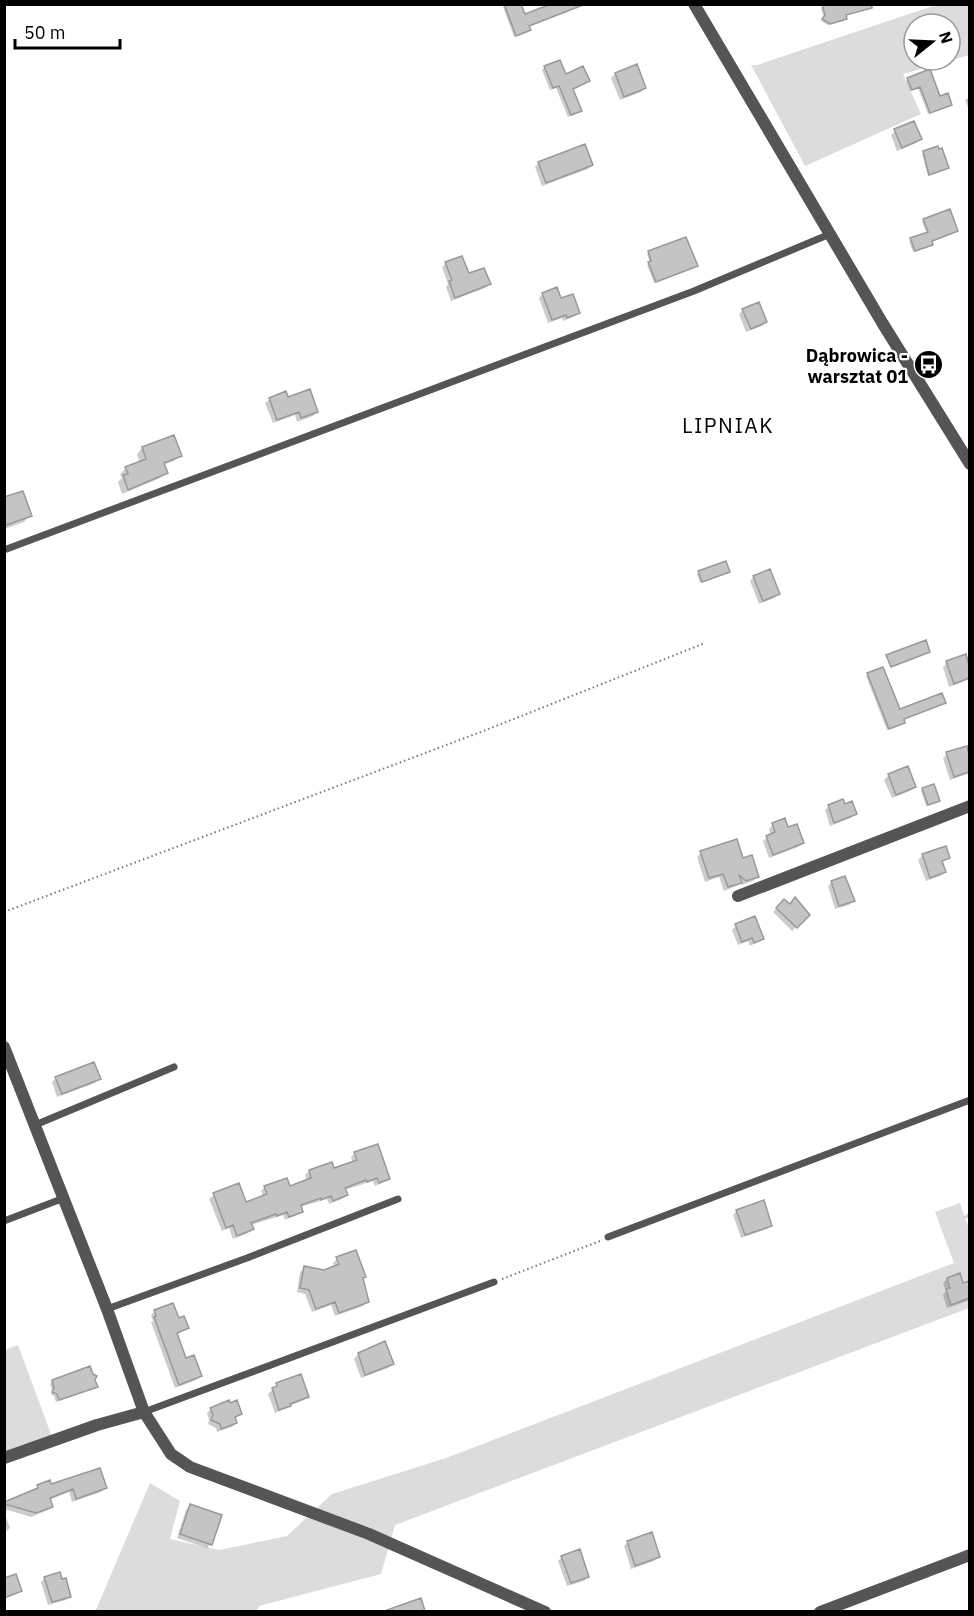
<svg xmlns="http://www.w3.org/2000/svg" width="974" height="1616" viewBox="0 0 974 1616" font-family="'IBM Plex Sans',sans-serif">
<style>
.green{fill:#dcdcdc;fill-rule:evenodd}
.shadow{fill:#0003}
.building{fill:#c4c4c4;stroke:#999;stroke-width:1.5}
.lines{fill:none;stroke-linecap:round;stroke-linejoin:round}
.path{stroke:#777;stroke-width:2;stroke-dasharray:1.5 3;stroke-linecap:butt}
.service{stroke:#555;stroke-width:7}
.minor{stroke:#555;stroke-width:12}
.tertiary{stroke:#555;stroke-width:12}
.labels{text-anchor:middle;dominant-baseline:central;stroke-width:4.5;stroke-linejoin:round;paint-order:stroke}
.poi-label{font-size:18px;font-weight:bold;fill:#000;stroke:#fff;text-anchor:end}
.quarter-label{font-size:21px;letter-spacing:1.5px;fill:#000;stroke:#fff}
</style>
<rect width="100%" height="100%" fill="#fff"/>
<path class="green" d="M 936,5 L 969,5 L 969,55 L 903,74 L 921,114 L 805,166 L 751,65 L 757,65 ZM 914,24 L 950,24 L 950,60 L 914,60 Z
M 960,1203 L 969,1229 L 969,1308 L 395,1525 L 381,1574 L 259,1606 L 257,1611 L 95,1612 L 150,1483 L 180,1501 L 170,1539 L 219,1550 L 287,1536 L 332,1494 L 446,1458 L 954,1263 L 935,1212 Z
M 18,1345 L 52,1437 L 5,1455 L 5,1350 Z"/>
<path class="shadow" d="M 502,4 L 520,4 L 524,16 L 555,4 L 580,6 L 528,27 L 528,32 L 514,37 Z
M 823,6 L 851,13 L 845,16 L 844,21 L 828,25 L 821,21 L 824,18 L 821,8 Z
M 636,66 L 645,88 L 641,92 L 620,100 L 611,78 L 615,74 Z
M 545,67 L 565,76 L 588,81 L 572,90 L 580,111 L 578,113 L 568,117 L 556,88 L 550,90 L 542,70 Z
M 908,79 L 939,98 L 950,105 L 928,114 L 918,88 L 910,91 L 906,81 Z
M 970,97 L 970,112 L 965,100 Z
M 914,123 L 920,139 L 916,143 L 897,151 L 891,135 L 895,131 Z
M 924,152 L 945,169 L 928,176 L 922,154 Z
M 539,163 L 592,165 L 588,169 L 542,186 L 535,167 Z
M 924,220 L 957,231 L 931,241 L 930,246 L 913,252 L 909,241 L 927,234 L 922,222 Z
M 649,253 L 696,266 L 654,283 L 647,265 L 650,263 L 647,254 Z
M 446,263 L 468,275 L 489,284 L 485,288 L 451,301 L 446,287 L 448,284 L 442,267 Z
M 543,294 L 579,312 L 575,316 L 563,321 L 562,318 L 548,323 L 539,298 Z
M 743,310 L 766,322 L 762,326 L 746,332 L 739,314 Z
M 270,399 L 287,399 L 317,412 L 313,416 L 297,422 L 295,415 L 273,423 L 265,403 Z
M 173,437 L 180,455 L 174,461 L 163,465 L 166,472 L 160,478 L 122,494 L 118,482 L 122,478 L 120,474 L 126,468 L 140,463 L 137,454 L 142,448 Z
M 4,499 L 30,515 L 24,522 L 4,529 Z
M 728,572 L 700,583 L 697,574 L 699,573 Z
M 754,577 L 778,594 L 774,598 L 759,604 L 750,581 Z
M 965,656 L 970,670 L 970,679 L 949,687 L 943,667 L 947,663 Z
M 868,674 L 902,719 L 902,724 L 887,730 L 866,676 Z
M 966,748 L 970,760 L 970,773 L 950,780 L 943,758 L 947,754 Z
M 907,768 L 914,787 L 910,791 L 892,798 L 884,780 L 888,776 Z
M 922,789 L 938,801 L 926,806 L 921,791 Z
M 829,806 L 844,806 L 855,814 L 851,818 L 830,826 L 825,810 Z
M 773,825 L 787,829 L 803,843 L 798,847 L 769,858 L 763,841 L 771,835 L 769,829 Z
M 945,848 L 948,858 L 941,863 L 944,872 L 940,876 L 926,881 L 918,860 L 922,856 Z
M 701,853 L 742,860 L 757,877 L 753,881 L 742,885 L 740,883 L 736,886 L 724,891 L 719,877 L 705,882 L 697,857 Z
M 832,882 L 853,901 L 849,905 L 835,909 L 828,886 Z
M 784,901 L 808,915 L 792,931 L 773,912 Z
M 755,918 L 763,939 L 750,946 L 748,941 L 738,945 L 732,930 L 736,926 Z
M 56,1078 L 99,1079 L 95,1083 L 57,1097 L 52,1082 Z
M 355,1153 L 388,1178 L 384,1182 L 375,1186 L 373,1181 L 344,1190 L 346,1195 L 342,1199 L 329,1204 L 327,1199 L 300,1207 L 301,1211 L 297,1215 L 285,1220 L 283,1215 L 251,1225 L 252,1229 L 248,1233 L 233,1239 L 229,1228 L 222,1231 L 209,1199 L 214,1195 L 238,1185 L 245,1204 L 263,1197 L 261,1191 L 265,1187 L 289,1188 L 307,1181 L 305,1175 L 309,1171 L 334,1170 L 353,1163 L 351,1157 Z
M 737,1211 L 771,1225 L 767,1229 L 741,1238 L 733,1215 Z
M 970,1213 L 970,1219 L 964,1217 L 967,1214 Z
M 337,1259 L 362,1279 L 367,1302 L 363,1306 L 335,1316 L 331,1305 L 312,1312 L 305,1294 L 297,1292 L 300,1272 L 305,1268 L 324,1271 L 335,1267 L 333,1263 Z
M 959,1275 L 962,1285 L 970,1282 L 970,1300 L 947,1308 L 943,1295 L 946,1291 L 943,1283 L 947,1279 Z
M 155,1311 L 178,1320 L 187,1328 L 176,1335 L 185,1360 L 200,1376 L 196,1380 L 175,1388 L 151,1322 L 153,1321 L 151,1315 Z
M 384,1343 L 392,1364 L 388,1368 L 361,1378 L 354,1359 L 358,1354 Z
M 52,1381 L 96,1386 L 93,1389 L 56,1402 L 54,1396 L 51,1395 L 52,1391 L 50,1384 Z
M 277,1385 L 307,1396 L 303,1400 L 275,1413 L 268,1394 Z
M 211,1409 L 241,1414 L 234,1419 L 236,1423 L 232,1427 L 217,1432 L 216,1428 L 208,1424 L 209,1420 L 207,1413 Z
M 38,1486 L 51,1486 L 105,1488 L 101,1492 L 72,1502 L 69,1492 L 49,1500 L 52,1506 L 48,1510 L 31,1517 L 4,1509 L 4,1503 L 34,1490 Z
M 190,1506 L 211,1544 L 207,1548 L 177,1538 L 186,1510 Z
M 4,1512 L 10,1528 L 4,1533 Z
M 628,1542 L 658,1557 L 654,1561 L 631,1569 L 624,1546 Z
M 562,1557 L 588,1577 L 584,1581 L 567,1586 L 558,1561 Z
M 4,1574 L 6,1579 L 20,1590 L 16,1594 L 4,1599 Z
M 45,1578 L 70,1596 L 66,1600 L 48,1605 L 41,1582 Z"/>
<path class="building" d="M 504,4 L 521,4 L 525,14 L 551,4 L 583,5 L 529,26 L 531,30 L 516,36 Z
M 822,4 L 872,4 L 872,8 L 846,15 L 847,19 L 830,24 L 822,19 L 825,15 Z
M 560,60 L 566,74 L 583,66 L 590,81 L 573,89 L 582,111 L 571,115 L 559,86 L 553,88 L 544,66 Z
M 637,64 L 646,88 L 624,97 L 615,73 Z
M 930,69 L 940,96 L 948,93 L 952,105 L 930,113 L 920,87 L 912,90 L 907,78 Z
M 914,121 L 922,139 L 902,148 L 894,129 Z
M 585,144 L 593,165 L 546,183 L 538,162 Z
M 938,146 L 939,149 L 942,148 L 949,168 L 929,175 L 923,151 Z
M 950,209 L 958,231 L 932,241 L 933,245 L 915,251 L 910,238 L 928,232 L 923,219 Z
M 686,237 L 698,266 L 656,282 L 648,262 L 651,261 L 648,251 Z
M 462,256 L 469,273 L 484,268 L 491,284 L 455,298 L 449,281 L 452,280 L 445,262 Z
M 557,287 L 561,298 L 573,294 L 580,313 L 567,318 L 566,315 L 552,320 L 542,293 Z
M 759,302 L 767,322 L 751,329 L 742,309 Z
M 310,389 L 318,412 L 301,418 L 299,412 L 277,420 L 269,398 L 286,391 L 288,397 Z
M 174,435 L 182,456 L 164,463 L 168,473 L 128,490 L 123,475 L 128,474 L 125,467 L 146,459 L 142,447 Z
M 23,491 L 32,516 L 4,526 L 4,497 Z
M 726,561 L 730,572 L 702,582 L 698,571 Z
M 770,569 L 780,594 L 763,601 L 753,576 Z
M 926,640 L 930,652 L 891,667 L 886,655 Z
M 966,654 L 969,665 L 969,678 L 954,684 L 946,661 Z
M 883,667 L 900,709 L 942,693 L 946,703 L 904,719 L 905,723 L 889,729 L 867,673 Z
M 967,746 L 969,755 L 969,772 L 954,777 L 946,752 Z
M 908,766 L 916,787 L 896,795 L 888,774 Z
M 934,784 L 940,801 L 928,805 L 922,788 Z
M 843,799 L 845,804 L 852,801 L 857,814 L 834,823 L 828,805 Z
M 785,818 L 788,827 L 797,824 L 804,843 L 773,855 L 766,836 L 775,832 L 772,823 Z
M 737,839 L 743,858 L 752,855 L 759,877 L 746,881 L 739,875 L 742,883 L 728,887 L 723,874 L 709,878 L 700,851 Z
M 946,846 L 950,858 L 942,861 L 946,872 L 930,878 L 922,854 Z
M 845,876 L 855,901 L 839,906 L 831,881 Z
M 795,897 L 810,915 L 797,928 L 776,908 L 784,899 L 790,904 Z
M 755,916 L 764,939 L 754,943 L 752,938 L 742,942 L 735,924 Z
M 94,1062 L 101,1079 L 62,1094 L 55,1077 Z
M 378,1144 L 390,1179 L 379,1183 L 377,1178 L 367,1182 L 366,1180 L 345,1188 L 348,1195 L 333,1201 L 331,1196 L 321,1200 L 321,1198 L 301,1205 L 303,1212 L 289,1217 L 287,1212 L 277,1216 L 276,1214 L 251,1223 L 254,1229 L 237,1236 L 233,1225 L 226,1228 L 213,1193 L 239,1183 L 246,1202 L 267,1194 L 264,1186 L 287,1178 L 290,1186 L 311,1178 L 309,1170 L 332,1162 L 334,1168 L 357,1160 L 354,1152 Z
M 764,1200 L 772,1226 L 745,1235 L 736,1210 Z
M 356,1250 L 366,1277 L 363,1278 L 369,1302 L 339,1313 L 335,1302 L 316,1309 L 309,1290 L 300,1288 L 304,1266 L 324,1270 L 339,1264 L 336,1257 Z
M 960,1273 L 963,1283 L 969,1281 L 969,1298 L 951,1305 L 946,1289 L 950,1288 L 947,1278 Z
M 173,1303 L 179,1318 L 184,1316 L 189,1328 L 177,1333 L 186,1358 L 194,1355 L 202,1376 L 179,1385 L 154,1317 L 156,1316 L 154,1310 Z
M 385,1341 L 394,1364 L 365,1375 L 358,1353 Z
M 90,1366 L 93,1374 L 97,1376 L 95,1380 L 98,1387 L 59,1400 L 57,1394 L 52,1392 L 54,1388 L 52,1380 Z
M 301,1374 L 309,1397 L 290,1404 L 291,1406 L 279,1410 L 272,1388 L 277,1386 L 276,1383 Z
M 229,1400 L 230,1403 L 237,1400 L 242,1414 L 235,1417 L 237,1423 L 221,1429 L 220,1424 L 211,1420 L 213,1415 L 210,1408 Z
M 100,1468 L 107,1488 L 76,1499 L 73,1489 L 50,1498 L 53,1507 L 36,1513 L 4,1504 L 4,1502 L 38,1488 L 37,1485 L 50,1480 L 51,1484 Z
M 190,1504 L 222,1515 L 212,1545 L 180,1534 Z
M 652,1532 L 660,1557 L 635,1566 L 627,1541 Z
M 580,1549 L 589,1577 L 571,1583 L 561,1556 Z
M 60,1572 L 62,1579 L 66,1578 L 71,1597 L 52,1602 L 44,1577 Z
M 16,1574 L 22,1591 L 4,1598 L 4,1578 Z
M 421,1598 L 425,1611 L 387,1611 L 387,1610 Z"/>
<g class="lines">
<path class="path" d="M 4,912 L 486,730 L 705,643
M 502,1279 L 600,1241"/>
<path class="service" d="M 4,550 L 694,291 L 830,234
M 35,1125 L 174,1067
M 4,1221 L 64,1198
M 608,1237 L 970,1100
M 107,1309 L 247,1258 L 398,1199
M 144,1412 L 494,1282"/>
<path class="minor" d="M 738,896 L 970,806
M 4,1047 L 107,1309 L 144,1412
M 4,1458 L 97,1425 L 144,1412 L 171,1454 L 190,1467 L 369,1534 L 545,1612
M 820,1612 L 970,1555"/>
<path class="tertiary" d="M 694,4 L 883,324 L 970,464"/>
</g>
<defs>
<symbol id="bus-disc" viewBox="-11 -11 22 22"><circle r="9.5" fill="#000" stroke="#fff"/><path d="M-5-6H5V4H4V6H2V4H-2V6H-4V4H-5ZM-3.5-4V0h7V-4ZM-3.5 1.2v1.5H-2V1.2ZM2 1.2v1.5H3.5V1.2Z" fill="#fff"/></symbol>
</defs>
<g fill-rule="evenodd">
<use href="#bus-disc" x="912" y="348" width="33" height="33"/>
</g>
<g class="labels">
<g class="poi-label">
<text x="908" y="355">Dąbrowica -<tspan x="908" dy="21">warsztat 01</tspan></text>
</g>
<g class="quarter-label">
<text x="728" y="425">LIPNIAK</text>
</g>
</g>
<rect width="974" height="1616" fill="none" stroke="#000000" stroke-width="12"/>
<g transform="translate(932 42) rotate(72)"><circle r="28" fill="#ffffff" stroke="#999999" stroke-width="1.5"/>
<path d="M0-4.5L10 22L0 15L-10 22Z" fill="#000000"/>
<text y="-9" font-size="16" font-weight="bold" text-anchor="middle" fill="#000000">N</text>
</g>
<path d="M15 39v9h105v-9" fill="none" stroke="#000000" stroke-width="3"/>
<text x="24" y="39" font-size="18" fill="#000000" stroke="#ffffff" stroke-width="4.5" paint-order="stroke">50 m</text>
</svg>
